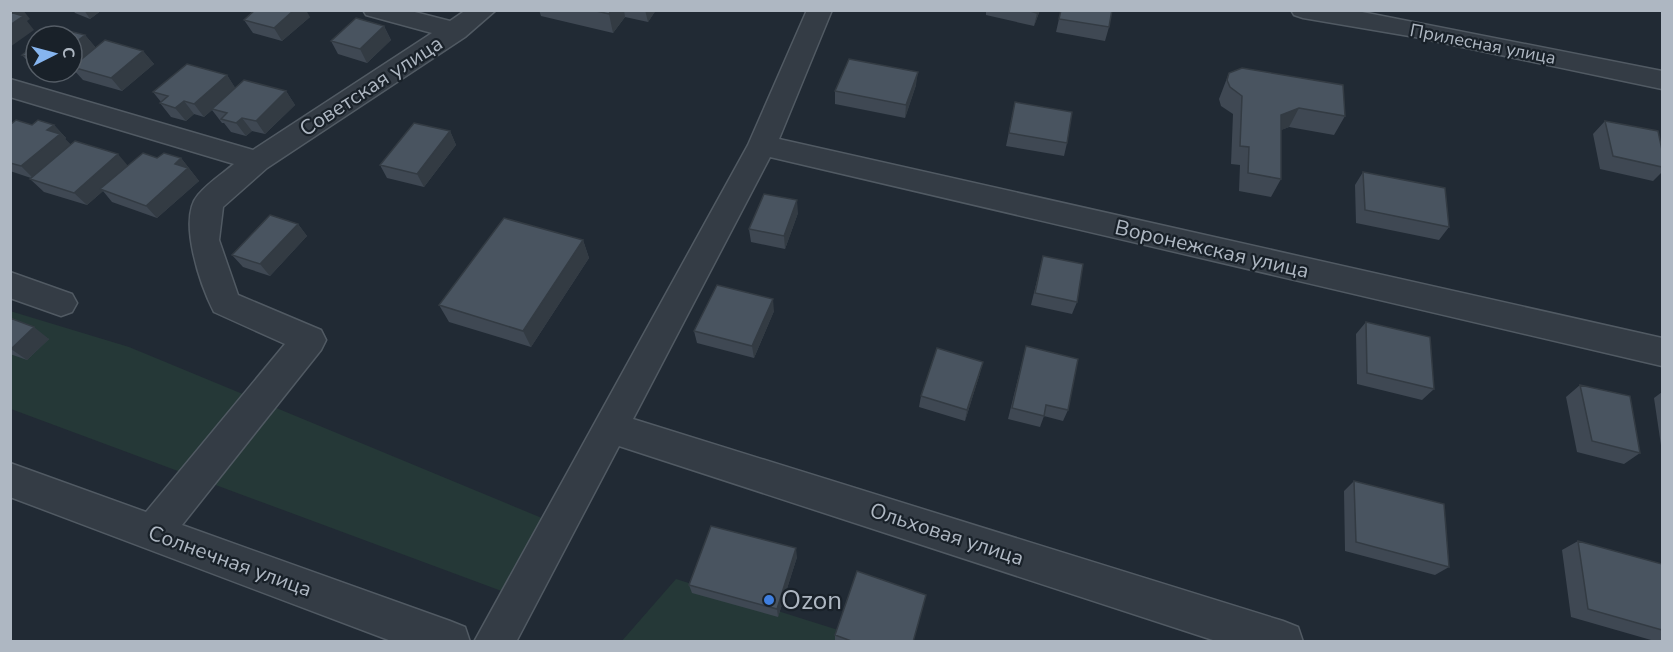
<svg xmlns="http://www.w3.org/2000/svg" width="1673" height="652" viewBox="0 0 1673 652" font-family="'Nunito Sans',sans-serif">
<style>
.green{fill:#253837}
.lines{fill:none;stroke-linecap:round;stroke-linejoin:round}
.minor-casing{stroke:#515a63;stroke-width:3}
.minor{fill:#343c45;fill-rule:evenodd}
.wall{fill:#3f4853}
.shaded-wall{fill:#333b43}
.building{fill:#495460;stroke:#333b43;stroke-width:1.5}
.shop-dot{fill:#3f7fe0;stroke:#192129;stroke-width:2}
.labels{text-anchor:middle;dominant-baseline:central;stroke-width:4.5;stroke-linejoin:round;paint-order:stroke}
.far-street-label{font-size:18px;fill:#aeb7c2;stroke:#192129}
.street-label{font-size:21px;fill:#aeb7c2;stroke:#192129}
.near-poi-label{font-size:26px;fill:#aeb7c2;stroke:#192129;text-anchor:start}
</style>
<rect width="100%" height="100%" fill="#212a34"/>
<path class="green" d="M 10,311 L 129,347 L 566,528 L 507,593 L 11,409 Z
M 676,579 L 873,641 L 621,642 Z"/>
<g class="lines">
<defs>
<path id="minor" d="M 363,10 L 407,10 L 450,21 L 466,10 L 496,10 L 465,37 L 267,168 L 223,207 L 219,240 L 238,295 L 321,330 L 326,340 L 321,350 L 182,525 L 450,621 L 465,627 L 470,642 L 394,642 L 10,497 L 10,463 L 146,512 L 285,344 L 214,312 C 201,287 177,219 198,195 C 208,183 222,174 234,164 L 10,97 L 10,79 L 253,150 L 432,33 L 366,15 Z
M 807,10 L 832,10 L 779,139 L 1662,338 L 1662,366 L 770,157 L 633,419 L 1283,621 L 1298,627 L 1303,642 L 1219,642 L 619,446 L 516,642 L 474,642 L 748,145 Z
M 1291,10 L 1352,10 L 1662,71 L 1662,89 L 1415,37 L 1303,18 L 1294,15 Z
M 10,272 L 72,294 L 77,303 L 72,312 L 61,316 L 10,298 Z"/>
</defs>
<use href="#minor" class="minor-casing"/>
<use href="#minor" class="minor"/>
</g>
<path class="wall" d="M 73,10 L 102,10 L 90,19 L 75,13 Z
M 539,10 L 656,10 L 648,22 L 625,17 L 613,33 L 541,16 Z
M 986,10 L 1040,10 L 1034,26 L 986,15 Z
M 1061,10 L 1109,27 L 1105,41 L 1056,32 Z
M 310,17 L 282,41 L 253,33 L 244,20 Z
M 384,26 L 391,40 L 367,63 L 338,54 L 331,41 Z
M 85,35 L 96,48 L 143,51 L 154,64 L 122,91 L 83,80 L 72,68 L 72,36 Z
M 36,44 L 36,69 L 34,68 L 22,55 Z
M 49,72 L 67,72 L 62,75 Z
M 1229,73 L 1345,116 L 1334,135 L 1289,127 L 1281,130 L 1281,179 L 1271,197 L 1239,191 L 1240,165 L 1231,164 L 1233,114 L 1221,106 L 1219,99 Z
M 227,75 L 235,88 L 286,91 L 295,105 L 265,134 L 252,131 L 246,136 L 231,132 L 224,123 L 222,123 L 212,110 L 204,117 L 194,114 L 186,121 L 171,117 L 160,103 L 161,102 L 153,92 Z
M 916,85 L 905,118 L 835,104 L 835,91 Z
M 1015,102 L 1067,143 L 1064,156 L 1006,146 Z
M 1605,121 L 1662,150 L 1662,172 L 1653,181 L 1600,169 L 1593,134 Z
M 10,125 L 54,125 L 66,138 L 65,139 L 71,145 L 128,166 L 157,158 L 181,158 L 199,181 L 157,218 L 112,202 L 103,191 L 87,205 L 44,192 L 30,179 L 31,178 L 10,171 Z
M 450,131 L 456,145 L 424,187 L 387,178 L 380,165 Z
M 1363,172 L 1449,227 L 1439,240 L 1356,223 L 1355,185 Z
M 798,213 L 785,249 L 751,242 L 749,229 Z
M 298,224 L 307,236 L 270,276 L 243,267 L 232,255 Z
M 583,240 L 589,258 L 531,347 L 449,322 L 439,305 Z
M 1043,256 L 1077,302 L 1072,314 L 1031,305 Z
M 774,311 L 754,358 L 697,343 L 694,331 Z
M 10,318 L 49,339 L 27,360 L 10,354 Z
M 1366,322 L 1434,389 L 1422,400 L 1357,384 L 1356,334 Z
M 1026,346 L 1068,410 L 1063,421 L 1044,416 L 1040,427 L 1008,419 Z
M 980,373 L 965,421 L 919,407 L 921,396 Z
M 1580,385 L 1640,453 L 1624,464 L 1577,452 L 1566,397 Z
M 1662,392 L 1662,452 L 1654,398 Z
M 1354,481 L 1449,567 L 1435,575 L 1345,551 L 1344,491 Z
M 1578,541 L 1662,564 L 1662,642 L 1658,642 L 1571,617 L 1562,550 Z
M 797,557 L 778,617 L 692,593 L 689,585 Z
M 835,635 L 913,642 L 835,642 Z"/>
<path class="shaded-wall" d="M 23,10 L 30,19 L 27,21 L 34,30 L 10,47 L 10,11 Z
M 84,10 L 102,10 L 90,19 Z
M 294,10 L 306,10 L 310,17 L 282,41 L 274,28 Z
M 611,10 L 624,10 L 625,17 L 613,33 L 609,14 Z
M 645,10 L 656,10 L 648,22 Z
M 1038,10 L 1040,10 L 1034,26 L 1037,13 Z
M 384,26 L 391,40 L 367,63 L 360,49 Z
M 85,35 L 96,48 L 72,68 L 72,45 Z
M 143,51 L 154,64 L 122,91 L 111,78 Z
M 59,72 L 67,72 L 62,75 Z
M 918,72 L 916,85 L 905,118 L 906,105 Z
M 227,75 L 236,89 L 204,117 L 194,104 Z
M 286,91 L 295,105 L 265,134 L 256,121 Z
M 184,101 L 194,114 L 186,121 L 175,108 Z
M 1299,108 L 1289,127 L 1271,134 L 1281,115 Z
M 242,118 L 252,131 L 246,136 L 236,123 Z
M 54,125 L 66,138 L 65,139 L 73,147 L 34,179 L 21,166 L 47,130 Z
M 450,131 L 456,145 L 424,187 L 417,174 Z
M 118,154 L 129,167 L 100,189 L 103,191 L 87,205 L 74,193 Z
M 181,158 L 199,181 L 157,218 L 146,206 L 175,164 Z
M 797,200 L 798,213 L 785,249 L 784,236 Z
M 298,224 L 307,236 L 270,276 L 260,264 Z
M 583,240 L 589,258 L 531,347 L 523,331 Z
M 773,299 L 774,311 L 754,358 L 752,346 Z
M 34,327 L 49,339 L 27,360 L 11,349 Z
M 983,362 L 980,373 L 965,421 L 967,410 Z
M 796,548 L 797,557 L 778,617 L 777,609 Z"/>
<path class="building" d="M 255,10 L 294,10 L 274,28 L 244,20 Z
M 592,10 L 611,10 L 609,14 Z
M 1027,10 L 1038,10 L 1037,13 Z
M 1061,10 L 1112,10 L 1109,27 L 1059,19 Z
M 10,12 L 23,16 L 10,25 Z
M 356,18 L 384,26 L 360,49 L 331,41 Z
M 57,28 L 85,35 L 72,45 L 72,36 L 47,36 Z
M 105,40 L 143,51 L 111,78 L 72,67 Z
M 36,44 L 36,58 L 22,55 Z
M 849,59 L 918,72 L 906,105 L 835,91 Z
M 187,64 L 227,75 L 194,104 L 184,101 L 175,108 L 160,103 L 168,96 L 153,92 Z
M 1242,68 L 1343,85 L 1345,116 L 1299,108 L 1281,115 L 1281,179 L 1248,173 L 1249,147 L 1240,146 L 1242,96 L 1230,87 L 1227,80 L 1229,73 Z
M 244,80 L 286,91 L 256,121 L 242,118 L 236,123 L 221,119 L 227,113 L 212,109 Z
M 1015,102 L 1072,112 L 1067,143 L 1009,133 Z
M 16,120 L 32,125 L 38,120 L 54,125 L 47,130 L 60,134 L 21,166 L 10,163 L 10,125 Z
M 1605,121 L 1658,131 L 1662,150 L 1662,167 L 1613,156 Z
M 414,123 L 450,131 L 417,174 L 380,165 Z
M 75,141 L 118,154 L 74,193 L 30,179 Z
M 143,153 L 157,158 L 164,153 L 181,158 L 175,164 L 188,168 L 146,206 L 100,189 Z
M 1363,172 L 1445,188 L 1449,227 L 1365,210 Z
M 764,194 L 797,200 L 784,236 L 749,229 Z
M 270,215 L 298,224 L 260,264 L 232,255 Z
M 504,218 L 583,240 L 523,331 L 439,305 Z
M 1043,256 L 1083,264 L 1077,302 L 1035,293 Z
M 717,285 L 773,299 L 752,346 L 694,331 Z
M 10,318 L 34,327 L 11,349 L 10,348 Z
M 1366,322 L 1430,337 L 1434,389 L 1367,373 Z
M 1026,346 L 1078,359 L 1068,410 L 1046,405 L 1044,416 L 1012,408 Z
M 937,348 L 983,362 L 967,410 L 921,396 Z
M 1580,385 L 1630,396 L 1640,453 L 1592,441 Z
M 1354,481 L 1444,504 L 1449,567 L 1356,542 Z
M 711,526 L 796,548 L 777,609 L 689,585 Z
M 1578,541 L 1662,564 L 1662,630 L 1588,609 Z
M 857,571 L 926,595 L 913,642 L 854,642 L 835,635 Z"/>
<circle class="shop-dot" cx="769" cy="600" r="6"/>
<g class="labels">
<g class="far-street-label">
<text transform="translate(1483 44) rotate(11)">Прилесная улица</text>
</g>
<g class="street-label">
<text transform="translate(371 86) rotate(-33)">Советская улица</text>
<text transform="translate(1212 249) rotate(13)">Воронежская улица</text>
<text transform="translate(947 534) rotate(18)">Ольховая улица</text>
<text transform="translate(230 561) rotate(20)">Солнечная улица</text>
</g>
<g class="near-poi-label">
<text x="781" y="600">Ozon</text>
</g>
</g>
<rect width="1673" height="652" fill="none" stroke="#aeb7c2" stroke-width="24"/>
<g transform="translate(54 54) rotate(84)"><circle r="28" fill="#192129" stroke="#555d66" stroke-width="1.5"/>
<path d="M0-4.5L10 22L0 15L-10 22Z" fill="#86b5ef"/>
<text y="-9" font-size="16" font-weight="bold" text-anchor="middle" fill="#aeb7c2">С</text>
</g>
</svg>
